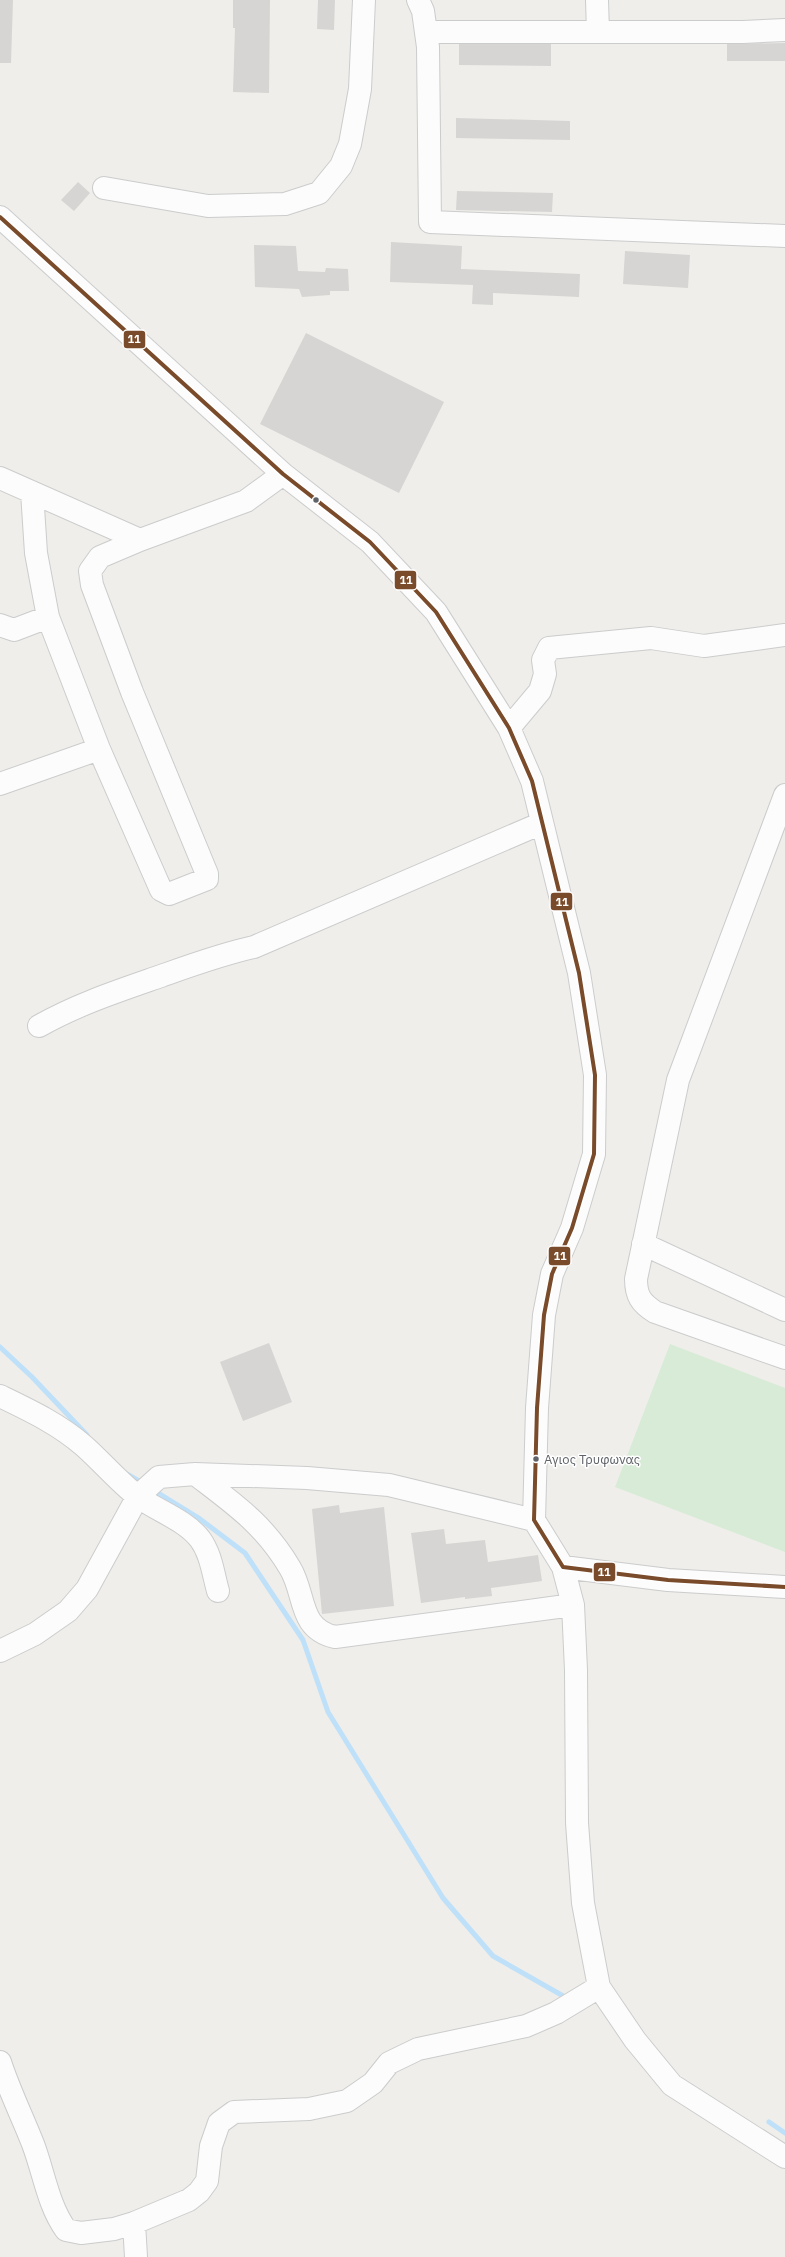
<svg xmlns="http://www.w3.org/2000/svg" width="785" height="2257" viewBox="0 0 785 2257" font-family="'IBM Plex Sans',sans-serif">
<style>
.pitch{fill:#d8ebd6}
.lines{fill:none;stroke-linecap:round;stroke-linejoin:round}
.stream{stroke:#bfe0f9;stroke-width:5}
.building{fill:#d6d5d3}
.minor-casing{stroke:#cbcccc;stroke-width:24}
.minor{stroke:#fdfcfc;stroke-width:22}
.bus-1-casing{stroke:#fff;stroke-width:7}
.bus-1{stroke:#7a4b2a;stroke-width:4}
.bus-dot{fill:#5f6368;stroke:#fff;stroke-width:1.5}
.labels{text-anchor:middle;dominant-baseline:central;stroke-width:3;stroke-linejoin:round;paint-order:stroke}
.bus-label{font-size:13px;fill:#5f6368;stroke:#fff;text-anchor:start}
.line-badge{stroke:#fff;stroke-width:1.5}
.badge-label{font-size:11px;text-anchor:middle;font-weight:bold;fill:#fff}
</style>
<rect width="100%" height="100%" fill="#efeeea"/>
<path class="pitch" d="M 670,1344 L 785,1388 L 785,1552 L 615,1487 Z"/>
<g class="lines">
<path class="stream" d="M 0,1347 L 32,1377 L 87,1435
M 127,1474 L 144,1484
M 153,1490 L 200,1519 L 245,1553 L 303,1640 L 328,1712 L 443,1898 L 493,1956 L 565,1997
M 769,2122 L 785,2133"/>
</g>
<path class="building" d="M 0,0 L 13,0 L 11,63 L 0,63 Z
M 233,0 L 270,0 L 269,93 L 233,92 L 235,28 L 233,28 Z
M 318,0 L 335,0 L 334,30 L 317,29 Z
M 785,43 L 785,61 L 727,61 L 727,44 Z
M 459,44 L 551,44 L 551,66 L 459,65 Z
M 456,118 L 570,121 L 570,140 L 456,138 Z
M 78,182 L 90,193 L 74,211 L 61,200 Z
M 457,191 L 553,193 L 552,212 L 456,210 Z
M 391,242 L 462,246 L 461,269 L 580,274 L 579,297 L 493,293 L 493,305 L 472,304 L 473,285 L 390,282 Z
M 254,245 L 296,246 L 298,271 L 325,272 L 326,268 L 348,269 L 349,291 L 330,291 L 330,295 L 302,297 L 299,289 L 255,287 Z
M 625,251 L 690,255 L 688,288 L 623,284 Z
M 306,333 L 444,402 L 399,493 L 260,424 Z
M 269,1343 L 292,1402 L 243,1421 L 220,1362 Z
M 339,1505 L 340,1513 L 384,1507 L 394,1606 L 322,1614 L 312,1509 Z
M 444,1529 L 446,1544 L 485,1540 L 488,1562 L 538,1555 L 542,1581 L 491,1588 L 492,1596 L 465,1599 L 465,1597 L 421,1603 L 411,1533 Z"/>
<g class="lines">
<defs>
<path id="minor" d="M 418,0 L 423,11 L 428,47 L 430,222 L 785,236
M 597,0 L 598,32
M 426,32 L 743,32 L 785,30
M 104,188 L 208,206 L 285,204 L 319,193 L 341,166 L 350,144 L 360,89 L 364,0
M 0,217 L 283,474 L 370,542 L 436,612 L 509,728 L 532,781 L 579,973 L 595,1075 L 594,1154 L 572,1228 L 552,1274 L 544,1315 L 537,1408 L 534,1520 L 563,1567 L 668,1580 L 785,1587
M 0,478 L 140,540
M 32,492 L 36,553 L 48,617 L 99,749 L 161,890 L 169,894 L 207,879 L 207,874 L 132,692 L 92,585 L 90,571 L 100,557 L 140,540 L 246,501 L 283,474
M 0,625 L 14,630 L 48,617
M 509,728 L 540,691 L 545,674 L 543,660 L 549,648 L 651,638 L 704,646 L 785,635
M 0,784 L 99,749
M 785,795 L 678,1080 L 636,1279 C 636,1296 641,1303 655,1312 L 785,1358
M 39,1026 C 78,1004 118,991 161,976 C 192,965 222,954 254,947 L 542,823
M 643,1244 L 785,1310
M 0,1396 C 29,1410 59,1424 84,1446 C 102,1462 118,1481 137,1496 C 157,1511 184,1519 200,1539 C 211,1554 213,1573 218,1591
M 195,1474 C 234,1504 264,1524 290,1568 C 306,1594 298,1629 335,1637 L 573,1605
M 563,1567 L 573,1605 L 576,1670 L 577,1823 L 583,1903 L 599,1987 L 635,2040 L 672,2085 L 785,2157
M 0,1651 L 35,1634 L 68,1611 L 87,1589 L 138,1496 L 159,1477 L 195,1474 L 307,1478 L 389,1485 L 534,1520
M 0,2062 C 9,2090 22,2116 33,2144 C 44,2173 48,2205 66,2230 L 81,2233 L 114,2229 L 134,2223 L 189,2200 L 199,2192 L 207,2181 L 211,2146 L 219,2123 L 234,2112 L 309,2109 L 347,2101 L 373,2083 L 389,2063 L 418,2049 L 526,2026 L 556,2013 L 599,1987
M 134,2223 L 136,2257"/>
</defs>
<use href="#minor" class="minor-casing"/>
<use href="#minor" class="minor"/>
<defs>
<path id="bus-1" d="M 0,217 L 283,474 L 370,542 L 436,612 L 509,728 L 532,781 L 579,973 L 595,1075 L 594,1154 L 572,1228 L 552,1274 L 544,1315 L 537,1408 L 534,1520 L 563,1567 L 668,1580 L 785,1587"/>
</defs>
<use href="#bus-1" class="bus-1-casing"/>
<use href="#bus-1" class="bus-1"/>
</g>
<g class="bus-dot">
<circle cx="316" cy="500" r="3.5"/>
<circle cx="536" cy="1459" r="3.5"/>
</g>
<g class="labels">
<g class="bus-label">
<text x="544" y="1459">Αγιος Τρυφωνας</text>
</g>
</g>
<g class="line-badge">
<rect x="123" y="330" width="23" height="19" rx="4" fill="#7a4b2a"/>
<rect x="394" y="570" width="23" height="20" rx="4" fill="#7a4b2a"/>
<rect x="550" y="892" width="23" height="19" rx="4" fill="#7a4b2a"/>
<rect x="548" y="1246" width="23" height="20" rx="4" fill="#7a4b2a"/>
<rect x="593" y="1562" width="23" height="20" rx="4" fill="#7a4b2a"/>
</g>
<g class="badge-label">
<text x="134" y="343">11</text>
<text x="406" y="584">11</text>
<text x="562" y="906">11</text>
<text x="560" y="1260">11</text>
<text x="604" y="1576">11</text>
</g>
</svg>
